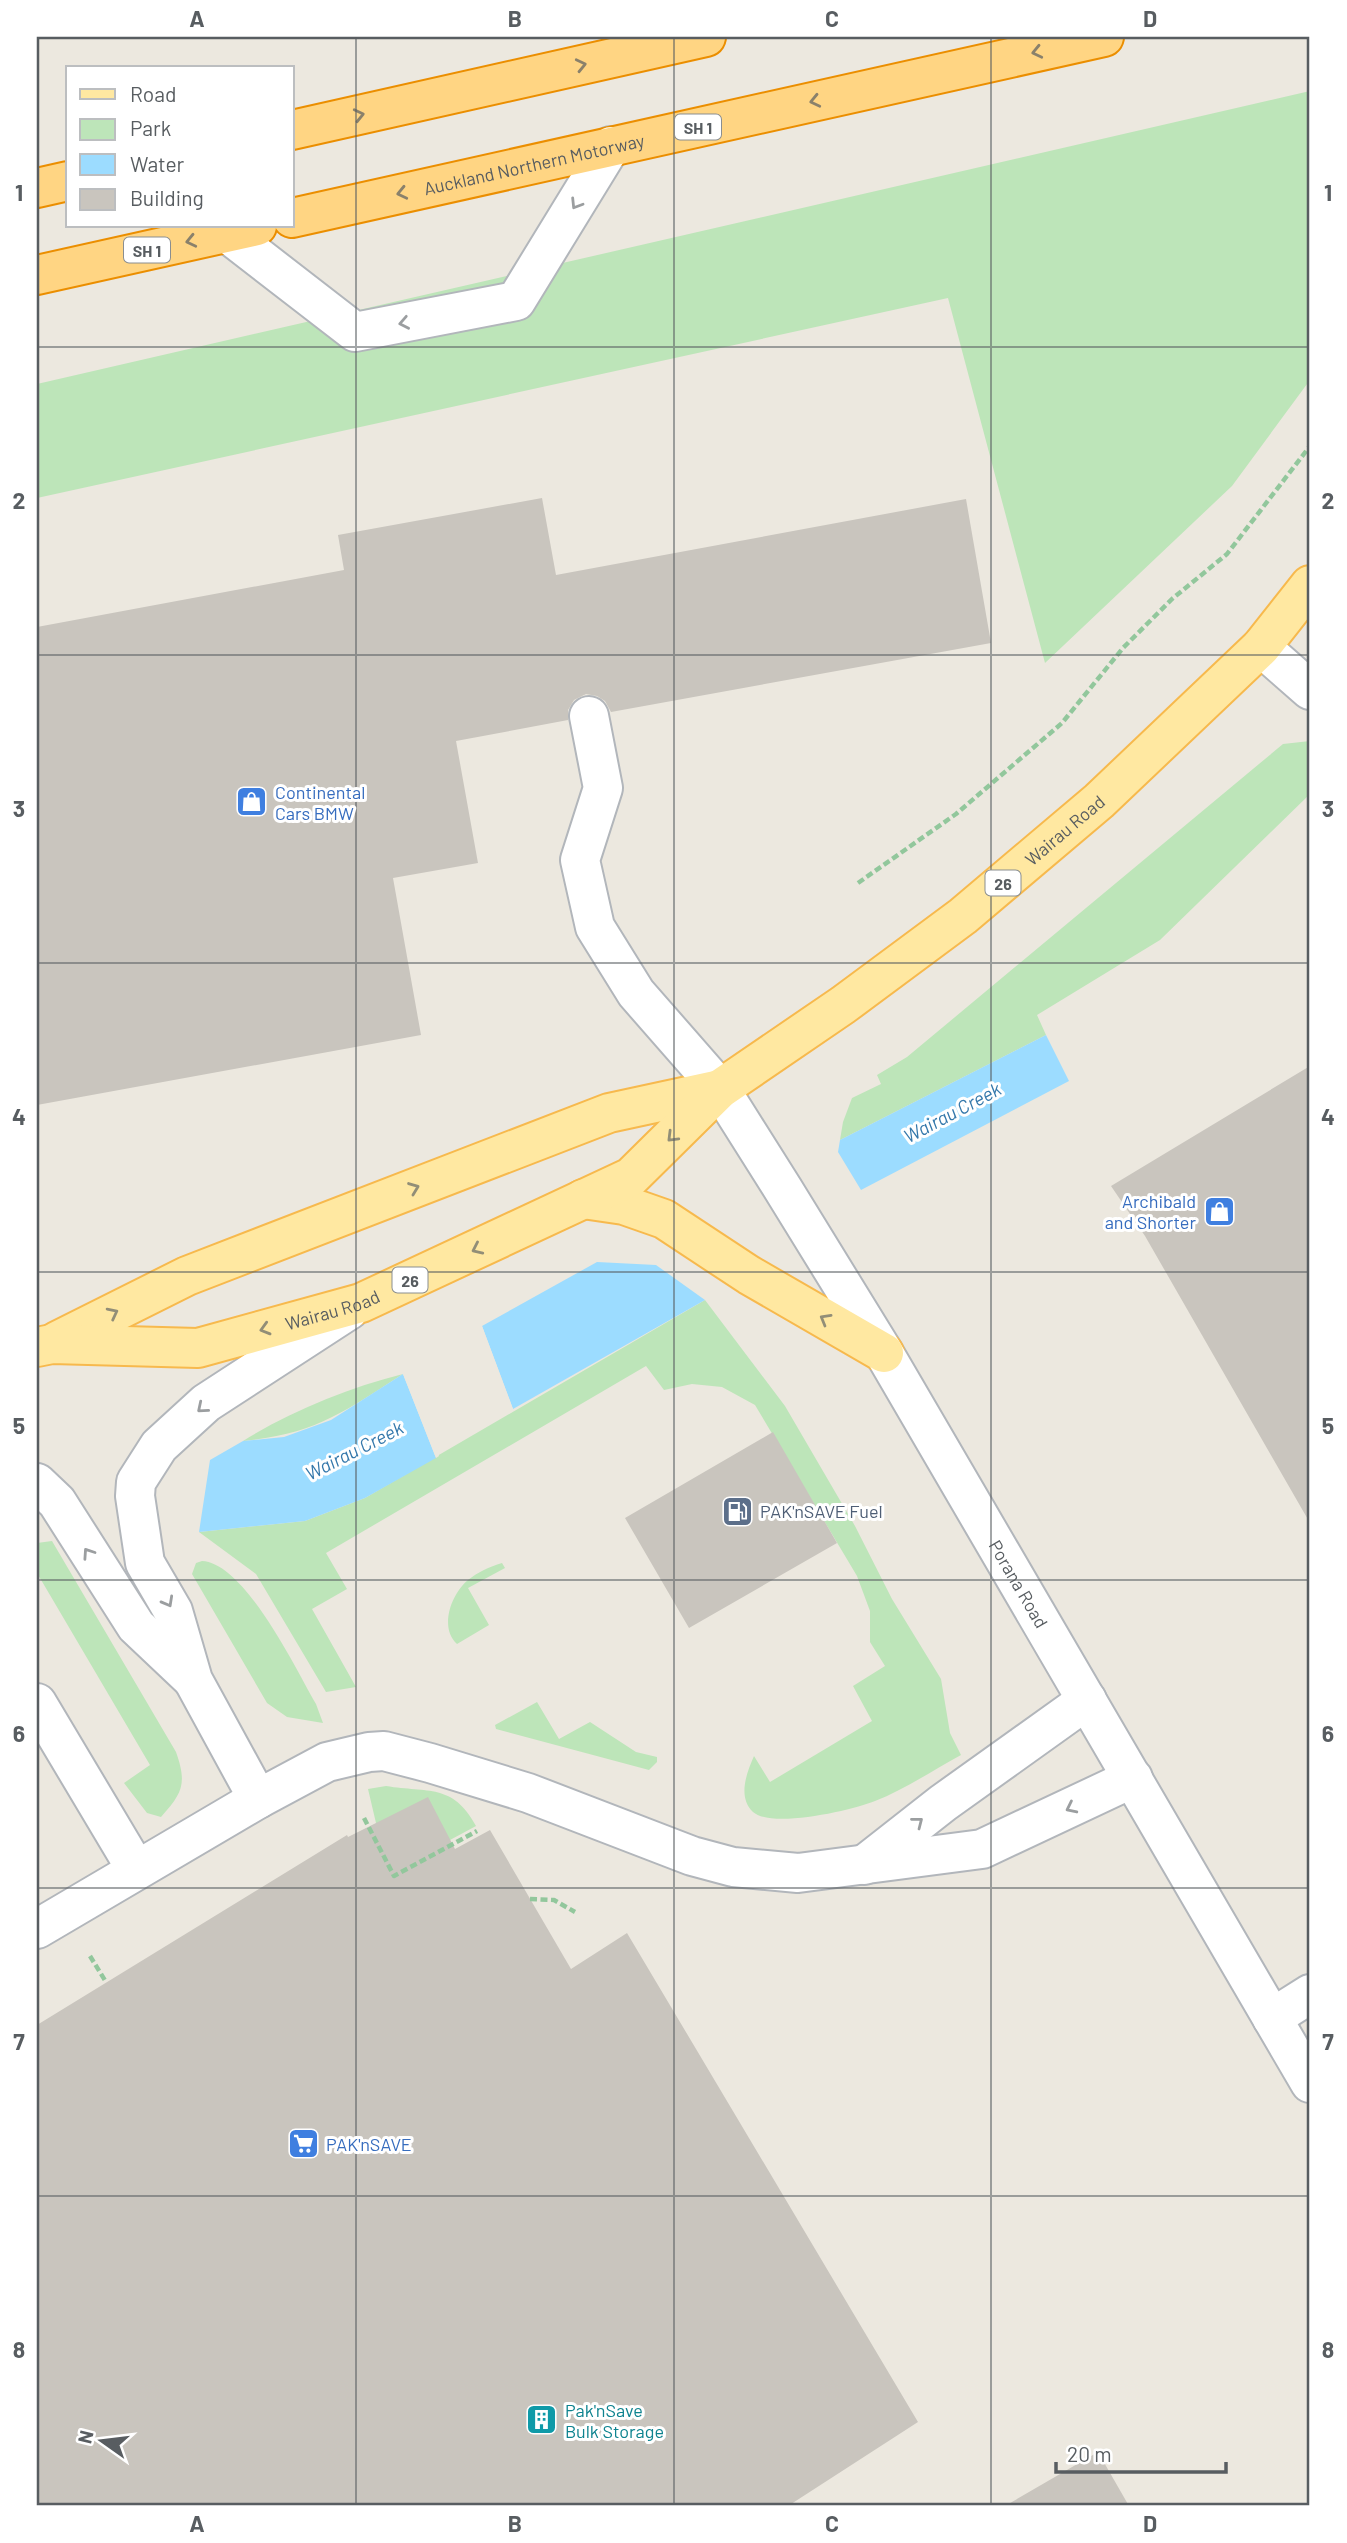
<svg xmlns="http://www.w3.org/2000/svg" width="1347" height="2543" viewBox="0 0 1347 2543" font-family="Barlow,sans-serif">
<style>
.green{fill:#bde5b9}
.water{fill:#9cdcff}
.pier{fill:#ece8df}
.building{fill:#c9c5be}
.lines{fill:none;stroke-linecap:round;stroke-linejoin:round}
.minor-casing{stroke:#b2b6bb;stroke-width:42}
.major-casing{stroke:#f7b94d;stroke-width:42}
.highway-casing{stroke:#eb8e00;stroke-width:42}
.path{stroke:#92c79c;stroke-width:4.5;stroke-dasharray:7 3.5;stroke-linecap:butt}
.minor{stroke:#fff;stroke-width:38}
.major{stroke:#ffe8a1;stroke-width:38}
.highway{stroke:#ffd583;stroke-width:38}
.oneway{stroke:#8a816b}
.oneway2{stroke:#9b9ea0}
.oneway3{stroke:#928e77}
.grid{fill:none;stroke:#585d61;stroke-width:2;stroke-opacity:0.55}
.labels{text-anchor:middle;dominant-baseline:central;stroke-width:6;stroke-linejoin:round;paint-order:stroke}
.shield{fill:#fff;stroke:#8a8e90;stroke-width:2}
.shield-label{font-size:16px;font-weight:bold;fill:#585d61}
.street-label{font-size:18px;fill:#585d61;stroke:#fff}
.shop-label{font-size:18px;fill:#366cbe;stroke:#fff;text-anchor:start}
.service-label{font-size:18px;fill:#4e5e75;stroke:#fff;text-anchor:start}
.culture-label{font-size:18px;fill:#0d838f;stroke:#fff;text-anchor:start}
.water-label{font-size:19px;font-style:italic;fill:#3478ab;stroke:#fff}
.neatline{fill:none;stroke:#585d61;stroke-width:2.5}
.grid-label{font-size:23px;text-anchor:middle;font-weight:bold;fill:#585d61}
</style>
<rect width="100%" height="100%" fill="#ece8df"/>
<path class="green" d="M 1310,91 L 1310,380 L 1232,486 L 1045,663 L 948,298 L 37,498 L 37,384 Z
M 1310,741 L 1310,794 L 1160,940 L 1037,1015 L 1046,1035 L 840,1140 L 843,1122 L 852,1098 L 881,1084 L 877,1075 L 907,1057 L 1283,744 Z
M 705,1300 L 785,1406 L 855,1526 L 892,1599 L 941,1679 L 950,1733 L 961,1755 C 933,1770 904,1790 875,1801 C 853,1810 772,1829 753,1812 C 737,1797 747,1772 754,1756 L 770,1782 L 872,1721 L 853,1686 L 885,1666 L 870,1642 L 870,1611 L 857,1576 L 755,1405 L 722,1387 L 692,1384 L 664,1390 L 646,1366 L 326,1553 L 347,1589 L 312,1609 L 356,1687 L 326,1692 L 256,1574 L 199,1532 L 305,1521 L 365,1498 Z
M 403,1374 C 344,1412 315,1434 243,1441 C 291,1411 348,1388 403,1374 Z
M 52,1541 L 176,1752 C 187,1783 183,1793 161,1817 L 147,1813 L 124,1783 L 150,1765 L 37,1573 L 37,1543 Z
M 202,1561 C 245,1563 296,1669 316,1704 L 323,1723 L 287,1717 L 267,1703 L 192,1574 L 196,1563 Z
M 502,1563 L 505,1568 L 468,1588 L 489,1625 L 457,1644 C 439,1628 451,1594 468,1580 C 478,1572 489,1567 502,1563 Z
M 537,1702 L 559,1739 L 590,1722 L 636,1752 L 657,1757 L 657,1762 L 649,1770 L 496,1729 L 495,1725 Z
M 386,1786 C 428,1793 453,1783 476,1826 L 450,1840 L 376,1823 L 368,1789 Z"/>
<path class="water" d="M 1046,1035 L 1069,1081 L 861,1190 L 838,1152 L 840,1140 Z
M 597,1262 L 656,1265 L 705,1300 L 513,1409 L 482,1326 Z
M 403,1374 L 436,1458 L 365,1498 L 305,1521 L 199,1532 L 210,1460 L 243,1441 L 284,1437 L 331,1420 Z"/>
<path class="pier" d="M 482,1326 L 513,1409 L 510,1411 L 479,1328 Z
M 406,1372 L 439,1456 L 436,1458 L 403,1374 Z"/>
<path class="building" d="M 542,498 L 556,575 L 966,499 L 991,643 L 611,712 L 605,701 L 597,696 L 586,694 L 574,700 L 568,710 L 568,720 L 456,741 L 478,863 L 393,878 L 421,1035 L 37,1105 L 37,627 L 344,570 L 338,535 Z
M 1310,1066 L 1310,1523 L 1145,1236 L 1111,1186 Z
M 773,1432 L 837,1543 L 689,1628 L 625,1518 Z
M 428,1797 L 455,1849 L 490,1830 L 571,1969 L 627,1933 L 918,2422 L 788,2506 L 37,2506 L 37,2025 L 347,1835 L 348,1837 Z
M 1098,2452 L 1129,2506 L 1005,2506 Z"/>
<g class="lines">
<defs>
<g id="minor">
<path d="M 227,233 L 355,332 L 516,301 L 611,146"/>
<path d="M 1261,647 L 1310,690"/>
<path id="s1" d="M 589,716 L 603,788 L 580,860 L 595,927 L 636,993 L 720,1089 L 783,1189 L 884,1353 L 1310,2083"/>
<path d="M 37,1483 L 57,1502 L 136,1626 L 191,1678"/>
<path d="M 37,1703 L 136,1869"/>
<path d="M 258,1799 L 193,1680 L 173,1611 L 145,1563 L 135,1496 L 136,1482 L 159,1446 L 206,1403 L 349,1310"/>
<path d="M 864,1865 L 943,1803 L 1087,1700"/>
<path d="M 37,1929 L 258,1799 L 327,1762 L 369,1752 L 384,1751 L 430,1763 L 528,1793 L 692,1856 L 733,1867 L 798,1873 L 982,1849 L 1133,1778"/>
<path d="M 1272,2018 L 1310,1994"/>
</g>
<g id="major">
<path d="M 583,1199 L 624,1205 L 664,1219 L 749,1275 L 884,1353"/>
<path d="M 57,1341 L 187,1276 L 609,1113 L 720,1089"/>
<path id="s2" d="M 37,1347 L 52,1344 L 198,1348 L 361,1303 L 631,1177 L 720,1089 L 843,1005 L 963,916 L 1099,801 L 1261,647 L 1310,585"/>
</g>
<g id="highway">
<path d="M 292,130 L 706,37"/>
<path d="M 37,188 L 68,181"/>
<path id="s3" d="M 292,218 L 1104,37"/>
<path d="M 37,275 L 257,226"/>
</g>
</defs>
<use href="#minor" class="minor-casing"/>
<use href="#major" class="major-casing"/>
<use href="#highway" class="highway-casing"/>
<path class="path" d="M 858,883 L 956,814 L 1062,723 L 1123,648 L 1172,599 L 1227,554 L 1310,446
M 364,1818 L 394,1876 L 477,1831
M 530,1899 L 554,1900 L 575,1912
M 90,1956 L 106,1982"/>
<use href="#minor" class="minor"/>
<use href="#major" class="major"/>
<use href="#highway" class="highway"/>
</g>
<defs><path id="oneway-chevron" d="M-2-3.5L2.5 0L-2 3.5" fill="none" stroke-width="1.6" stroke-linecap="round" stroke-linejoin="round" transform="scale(1.75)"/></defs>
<g class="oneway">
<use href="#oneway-chevron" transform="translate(1037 52) rotate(167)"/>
<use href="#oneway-chevron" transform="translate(581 65) rotate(-13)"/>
<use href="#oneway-chevron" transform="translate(815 101) rotate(167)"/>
<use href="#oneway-chevron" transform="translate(359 115) rotate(-13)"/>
<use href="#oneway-chevron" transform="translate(402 193) rotate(167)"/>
<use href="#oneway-chevron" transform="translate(191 241) rotate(167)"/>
</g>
<g class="oneway2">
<use href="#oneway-chevron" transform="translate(576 204) rotate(122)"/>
<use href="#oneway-chevron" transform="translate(404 323) rotate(169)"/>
<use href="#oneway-chevron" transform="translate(202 1408) rotate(140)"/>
<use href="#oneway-chevron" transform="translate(88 1553) rotate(-124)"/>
<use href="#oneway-chevron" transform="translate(168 1602) rotate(61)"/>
<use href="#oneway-chevron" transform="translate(1071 1808) rotate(154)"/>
<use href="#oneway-chevron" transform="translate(918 1822) rotate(-38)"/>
</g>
<g class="oneway3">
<use href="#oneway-chevron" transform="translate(672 1137) rotate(135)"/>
<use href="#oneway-chevron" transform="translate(414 1188) rotate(-21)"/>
<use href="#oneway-chevron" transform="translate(477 1249) rotate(155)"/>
<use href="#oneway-chevron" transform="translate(113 1313) rotate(-27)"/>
<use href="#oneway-chevron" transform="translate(825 1319) rotate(-150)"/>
<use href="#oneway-chevron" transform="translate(265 1329) rotate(164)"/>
</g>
<path class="grid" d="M 356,37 L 356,2506M 674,37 L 674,2506M 991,37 L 991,2506M 37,347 L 1310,347M 37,655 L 1310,655M 37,963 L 1310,963M 37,1272 L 1310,1272M 37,1580 L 1310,1580M 37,1888 L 1310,1888M 37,2196 L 1310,2196"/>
<defs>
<symbol id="shop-square" viewBox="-11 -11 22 22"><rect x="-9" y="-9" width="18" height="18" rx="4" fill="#3f7fe0" stroke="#fff"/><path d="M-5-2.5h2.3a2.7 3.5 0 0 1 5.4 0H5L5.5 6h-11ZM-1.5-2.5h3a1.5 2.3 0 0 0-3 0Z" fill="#fff"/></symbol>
<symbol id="fuel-square" viewBox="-11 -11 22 22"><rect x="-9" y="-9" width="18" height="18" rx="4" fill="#5c6f8a" stroke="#fff"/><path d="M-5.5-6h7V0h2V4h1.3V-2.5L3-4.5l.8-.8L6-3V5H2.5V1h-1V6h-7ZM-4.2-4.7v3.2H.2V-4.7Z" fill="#fff"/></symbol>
<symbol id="supermarket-square" viewBox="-11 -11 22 22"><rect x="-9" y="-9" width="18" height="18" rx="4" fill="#3f7fe0" stroke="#fff"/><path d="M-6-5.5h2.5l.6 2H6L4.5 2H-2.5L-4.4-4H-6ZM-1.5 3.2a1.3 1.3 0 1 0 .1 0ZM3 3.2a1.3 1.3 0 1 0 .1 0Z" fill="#fff"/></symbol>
<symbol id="building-square" viewBox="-11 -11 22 22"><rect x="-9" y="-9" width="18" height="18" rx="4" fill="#0f9aa8" stroke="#fff"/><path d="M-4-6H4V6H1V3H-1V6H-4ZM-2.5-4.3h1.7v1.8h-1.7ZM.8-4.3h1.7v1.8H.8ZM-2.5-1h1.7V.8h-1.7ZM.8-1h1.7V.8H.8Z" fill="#fff"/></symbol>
</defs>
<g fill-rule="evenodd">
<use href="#shop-square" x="234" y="784" width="35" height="35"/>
<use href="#shop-square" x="1202" y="1194" width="35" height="35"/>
<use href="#fuel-square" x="720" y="1494" width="35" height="35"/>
<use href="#supermarket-square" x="286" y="2126" width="35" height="35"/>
<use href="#building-square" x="524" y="2402" width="35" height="35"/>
</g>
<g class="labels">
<g class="shield">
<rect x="675" y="114.5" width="46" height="25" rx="5"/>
<rect x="124" y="237.5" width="46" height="25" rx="5"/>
<rect x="985.5" y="870.5" width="35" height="25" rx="5"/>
<rect x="392.5" y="1267.5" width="35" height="25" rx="5"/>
</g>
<g class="shield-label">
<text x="698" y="127">SH 1</text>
<text x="147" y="250">SH 1</text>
<text x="1003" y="883">26</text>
<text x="410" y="1280">26</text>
</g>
<g class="street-label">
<text stroke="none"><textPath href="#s3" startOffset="248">Auckland Northern Motorway</textPath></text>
<text stroke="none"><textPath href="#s2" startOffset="1185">Wairau Road</textPath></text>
<text stroke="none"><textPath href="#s2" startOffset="301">Wairau Road</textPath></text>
<text stroke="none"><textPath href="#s1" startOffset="1001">Porana Road</textPath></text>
</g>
<g class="shop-label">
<text x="275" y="792">Continental<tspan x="275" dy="21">Cars BMW</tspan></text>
<text x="1196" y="1201" text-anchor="end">Archibald<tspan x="1196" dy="21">and Shorter</tspan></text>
<text x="326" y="2144">PAK'nSAVE</text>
</g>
<g class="service-label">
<text x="760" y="1511">PAK'nSAVE Fuel</text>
</g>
<g class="culture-label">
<text x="565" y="2410">Pak'nSave<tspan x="565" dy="21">Bulk Storage</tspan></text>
</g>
<g class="water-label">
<text transform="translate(952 1112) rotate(-28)">Wairau Creek</text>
<text transform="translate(354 1450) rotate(-27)">Wairau Creek</text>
</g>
</g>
<rect width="1347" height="2543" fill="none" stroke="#ffffff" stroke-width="77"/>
<rect x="66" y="66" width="228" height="161" fill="#ffffff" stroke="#bcbec0" stroke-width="2"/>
<rect x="80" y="89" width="35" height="10" fill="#ffe8a1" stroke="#bcbec0" stroke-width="2"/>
<text x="130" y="102" font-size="21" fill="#585d61">Road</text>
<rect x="80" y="119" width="35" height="21" fill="#bde5b9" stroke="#bcbec0" stroke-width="2"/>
<text x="130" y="136" font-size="21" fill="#585d61">Park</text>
<rect x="80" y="154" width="35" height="21" fill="#9cdcff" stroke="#bcbec0" stroke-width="2"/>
<text x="130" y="172" font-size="21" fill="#585d61">Water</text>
<rect x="80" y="189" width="35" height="21" fill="#c9c5be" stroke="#bcbec0" stroke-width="2"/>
<text x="130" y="206" font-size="21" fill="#585d61">Building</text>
<g transform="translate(102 2441) rotate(284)" stroke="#ffffff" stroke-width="5" paint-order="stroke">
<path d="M0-5L12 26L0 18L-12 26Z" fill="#585d61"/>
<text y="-10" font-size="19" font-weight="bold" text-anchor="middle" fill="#585d61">N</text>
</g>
<path d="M1056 2462v10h170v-10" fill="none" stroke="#585d61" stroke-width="3.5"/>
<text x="1067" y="2462" font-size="21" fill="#585d61" stroke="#ffffff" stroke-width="5" paint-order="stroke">20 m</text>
<rect x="38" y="38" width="1270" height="2466" class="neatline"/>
<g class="grid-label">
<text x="197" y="27">A</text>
<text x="515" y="27">B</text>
<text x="832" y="27">C</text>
<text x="1150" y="27">D</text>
<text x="19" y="201">1</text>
<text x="1328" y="201">1</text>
<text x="19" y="509">2</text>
<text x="1328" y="509">2</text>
<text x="19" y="817">3</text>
<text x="1328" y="817">3</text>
<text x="19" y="1125">4</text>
<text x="1328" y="1125">4</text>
<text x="19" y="1434">5</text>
<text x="1328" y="1434">5</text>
<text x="19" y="1742">6</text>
<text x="1328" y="1742">6</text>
<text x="19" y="2050">7</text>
<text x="1328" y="2050">7</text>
<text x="19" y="2358">8</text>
<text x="1328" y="2358">8</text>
<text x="197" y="2532">A</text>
<text x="515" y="2532">B</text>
<text x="832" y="2532">C</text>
<text x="1150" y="2532">D</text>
</g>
</svg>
